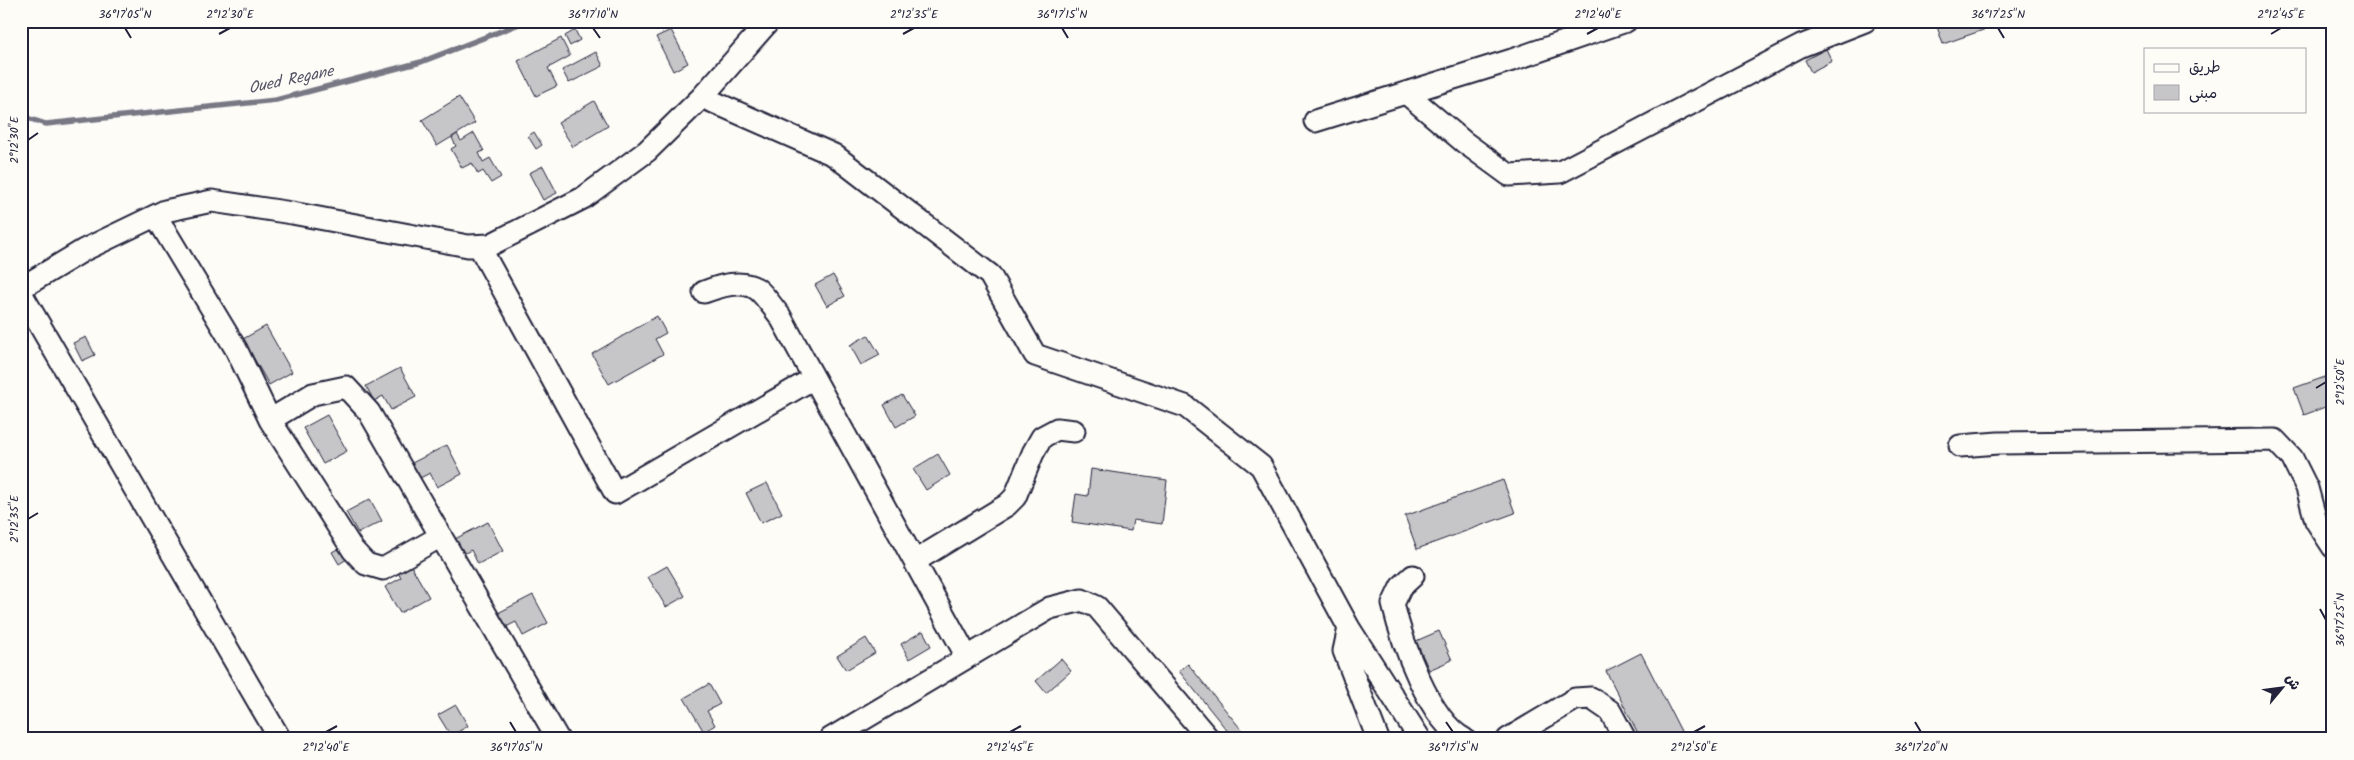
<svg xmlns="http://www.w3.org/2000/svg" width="2354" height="760" viewBox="0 0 2354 760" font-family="Kalam,'Playpen Sans Arabic',sans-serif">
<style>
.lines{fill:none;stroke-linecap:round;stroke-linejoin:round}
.stream{stroke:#787885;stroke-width:5.5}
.building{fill:#c6c6c8;stroke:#22223b}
.minor-casing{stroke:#22223b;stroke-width:25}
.minor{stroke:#fdfcf7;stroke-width:21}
.ticks{fill:none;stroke:#22223b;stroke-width:2}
.labels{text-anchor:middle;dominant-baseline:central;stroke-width:4.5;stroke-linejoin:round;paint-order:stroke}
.water-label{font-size:16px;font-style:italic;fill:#545466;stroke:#fdfcf7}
.neatline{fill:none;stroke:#22223b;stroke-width:2}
.ticks-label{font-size:12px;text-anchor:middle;fill:#22223b}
</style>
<rect width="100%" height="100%" fill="#fdfcf7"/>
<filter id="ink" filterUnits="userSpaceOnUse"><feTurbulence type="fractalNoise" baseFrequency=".02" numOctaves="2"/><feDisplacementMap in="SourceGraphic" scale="10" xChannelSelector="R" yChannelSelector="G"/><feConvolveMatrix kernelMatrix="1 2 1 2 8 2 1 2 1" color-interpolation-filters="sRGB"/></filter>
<g filter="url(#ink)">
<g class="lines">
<path class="stream" d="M 21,116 L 46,124 L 276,100 L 421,62 L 527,21"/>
</g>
<path class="building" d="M 1935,21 L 2009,21 L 1943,44 Z
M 575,30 L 580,40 L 570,46 L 565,36 Z
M 671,30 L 688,63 L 673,71 L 656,37 Z
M 561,38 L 570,56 L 548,68 L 557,86 L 536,96 L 518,61 Z
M 1826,49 L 1832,61 L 1811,72 L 1805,60 Z
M 596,52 L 603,66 L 569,83 L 562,70 Z
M 459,97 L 475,123 L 437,146 L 422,120 Z
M 594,101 L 608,126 L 573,147 L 558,123 Z
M 534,132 L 542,145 L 536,149 L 528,136 Z
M 474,133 L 484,151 L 479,153 L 483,162 L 490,158 L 501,177 L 491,183 L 483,171 L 478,174 L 472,163 L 462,168 L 451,149 L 456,146 L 452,138 L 457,134 L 461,141 Z
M 543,166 L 557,193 L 543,200 L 529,173 Z
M 833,275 L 845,296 L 827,306 L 815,285 Z
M 657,316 L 666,333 L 655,339 L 663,354 L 609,384 L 592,354 Z
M 266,326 L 292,372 L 269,385 L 243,339 Z
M 868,335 L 880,355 L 861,365 L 850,345 Z
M 86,337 L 95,355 L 82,361 L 73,343 Z
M 400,368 L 416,397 L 391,410 L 383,396 L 374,401 L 366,386 Z
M 2325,377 L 2333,404 L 2304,415 L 2294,388 Z
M 902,395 L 915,416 L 896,427 L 884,405 Z
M 327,415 L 347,451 L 323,464 L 303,428 Z
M 447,445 L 462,474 L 437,487 L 430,473 L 420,478 L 412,463 Z
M 938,454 L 950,475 L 926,490 L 913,469 Z
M 1091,469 L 1167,480 L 1162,524 L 1133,520 L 1131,531 L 1072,522 L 1076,494 L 1088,496 Z
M 1503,480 L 1515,513 L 1417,549 L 1405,516 Z
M 767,483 L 782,513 L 761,523 L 746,493 Z
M 370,499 L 382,521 L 358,533 L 346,512 Z
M 488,522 L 503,551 L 478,564 L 471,550 L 461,555 L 453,540 Z
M 341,547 L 347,559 L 339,564 L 332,552 Z
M 409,562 L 429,597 L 400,613 L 385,587 L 401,578 L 396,569 Z
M 667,566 L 685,596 L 666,607 L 648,577 Z
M 533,595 L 548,623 L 523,636 L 516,622 L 506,627 L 498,613 Z
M 923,631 L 931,646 L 909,659 L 901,644 Z
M 1439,631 L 1452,660 L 1429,670 L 1416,641 Z
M 866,638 L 875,653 L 846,670 L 837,656 Z
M 1641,653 L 1685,739 L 1641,739 L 1606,671 Z
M 1061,659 L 1071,671 L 1046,693 L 1036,681 Z
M 1188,664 L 1249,739 L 1234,739 L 1179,671 Z
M 709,684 L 720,704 L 707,711 L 715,725 L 704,732 L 684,698 Z
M 456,705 L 468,726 L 451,736 L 438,715 Z"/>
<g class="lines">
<defs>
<path id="minor" d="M 1406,93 L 1464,142 L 1509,175 L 1560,172 L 1801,46 L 1865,21
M 702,97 L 834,155 L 990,275 L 1035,355 L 1185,406 L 1261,466 L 1349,628 L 1420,739
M 1315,121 L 1512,60 L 1626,21
M 156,216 L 236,349 L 270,420 L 353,550 L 366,564 L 383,569 L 441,536
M 479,246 L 615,493 L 814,378
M 21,288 L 84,250 L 165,211 L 212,201 L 292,213 L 468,246 L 490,245 L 583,198 L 647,151 L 702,97 L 769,21
M 704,292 C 720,286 741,279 757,289 C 765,295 773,308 780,316 L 967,657
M 21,293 L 280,739
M 270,420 L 313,394 L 346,387 L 369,412 L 558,739
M 1960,446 L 1998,443 L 2275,440 L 2292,458 L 2307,488 L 2316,521 L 2333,547
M 915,561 L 1007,505 L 1015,497 L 1033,453 L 1042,437 L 1057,429 L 1074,431
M 1413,576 L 1401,587 L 1393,604 C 1402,642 1429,720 1464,739
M 1349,628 L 1344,651 L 1378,739
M 830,739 L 1050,608 L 1082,600 L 1097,607 L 1209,739
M 1508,739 L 1575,699 L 1591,698 L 1610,711 L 1625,739"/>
</defs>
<use href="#minor" class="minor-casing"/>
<use href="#minor" class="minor"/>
</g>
</g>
<path class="ticks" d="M 125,28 L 131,38M 593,28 L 600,38M 1062,28 L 1068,38M 1998,28 L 2004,38M 219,34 L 230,28M 903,34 L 914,28M 1587,34 L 1598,28M 2271,34 L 2281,28M 28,140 L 38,133M 2316,388 L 2326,382M 28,519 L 38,513M 2320,609 L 2326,620M 510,722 L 516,732M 1446,722 L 1453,732M 1915,722 L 1921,732M 326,732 L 337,726M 1010,732 L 1021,726M 1694,732 L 1705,726"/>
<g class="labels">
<g class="water-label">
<text transform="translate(291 80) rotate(-12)">Oued Regane</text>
</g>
</g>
<rect width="2354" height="760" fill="none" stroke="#fdfcf7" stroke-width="55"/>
<rect x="2144" y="48" width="162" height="65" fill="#fdfcf7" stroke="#a5a5ac"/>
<rect x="2154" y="64" width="25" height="8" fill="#fdfcf7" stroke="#a5a5ac"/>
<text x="2189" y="72" font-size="15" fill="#22223b">طريق</text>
<rect x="2154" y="85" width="25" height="15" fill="#c6c6c8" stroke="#a5a5ac"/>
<text x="2189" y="98" font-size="15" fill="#22223b">مبنى</text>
<g transform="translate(2282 688) rotate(61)" stroke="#fdfcf7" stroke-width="4" paint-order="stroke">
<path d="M0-4L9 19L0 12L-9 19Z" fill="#22223b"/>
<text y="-8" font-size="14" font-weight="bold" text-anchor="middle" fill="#22223b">ش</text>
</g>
<rect x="28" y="28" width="2298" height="704" class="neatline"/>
<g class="ticks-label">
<text x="125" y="18">36°17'05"N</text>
<text x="230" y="18">2°12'30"E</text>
<text x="593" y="18">36°17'10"N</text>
<text x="914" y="18">2°12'35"E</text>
<text x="1062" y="18">36°17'15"N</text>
<text x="1598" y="18">2°12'40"E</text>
<text x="1998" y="18">36°17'25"N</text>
<text x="2281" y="18">2°12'45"E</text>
<text transform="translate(14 140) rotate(-90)" y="4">2°12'30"E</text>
<text transform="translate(2340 382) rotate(-90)" y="4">2°12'50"E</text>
<text transform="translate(14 519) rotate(-90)" y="4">2°12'35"E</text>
<text transform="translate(2340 620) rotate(-90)" y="4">36°17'25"N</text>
<text x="326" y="751">2°12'40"E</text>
<text x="516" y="751">36°17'05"N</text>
<text x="1010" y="751">2°12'45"E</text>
<text x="1453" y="751">36°17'15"N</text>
<text x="1694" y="751">2°12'50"E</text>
<text x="1921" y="751">36°17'20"N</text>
</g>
</svg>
